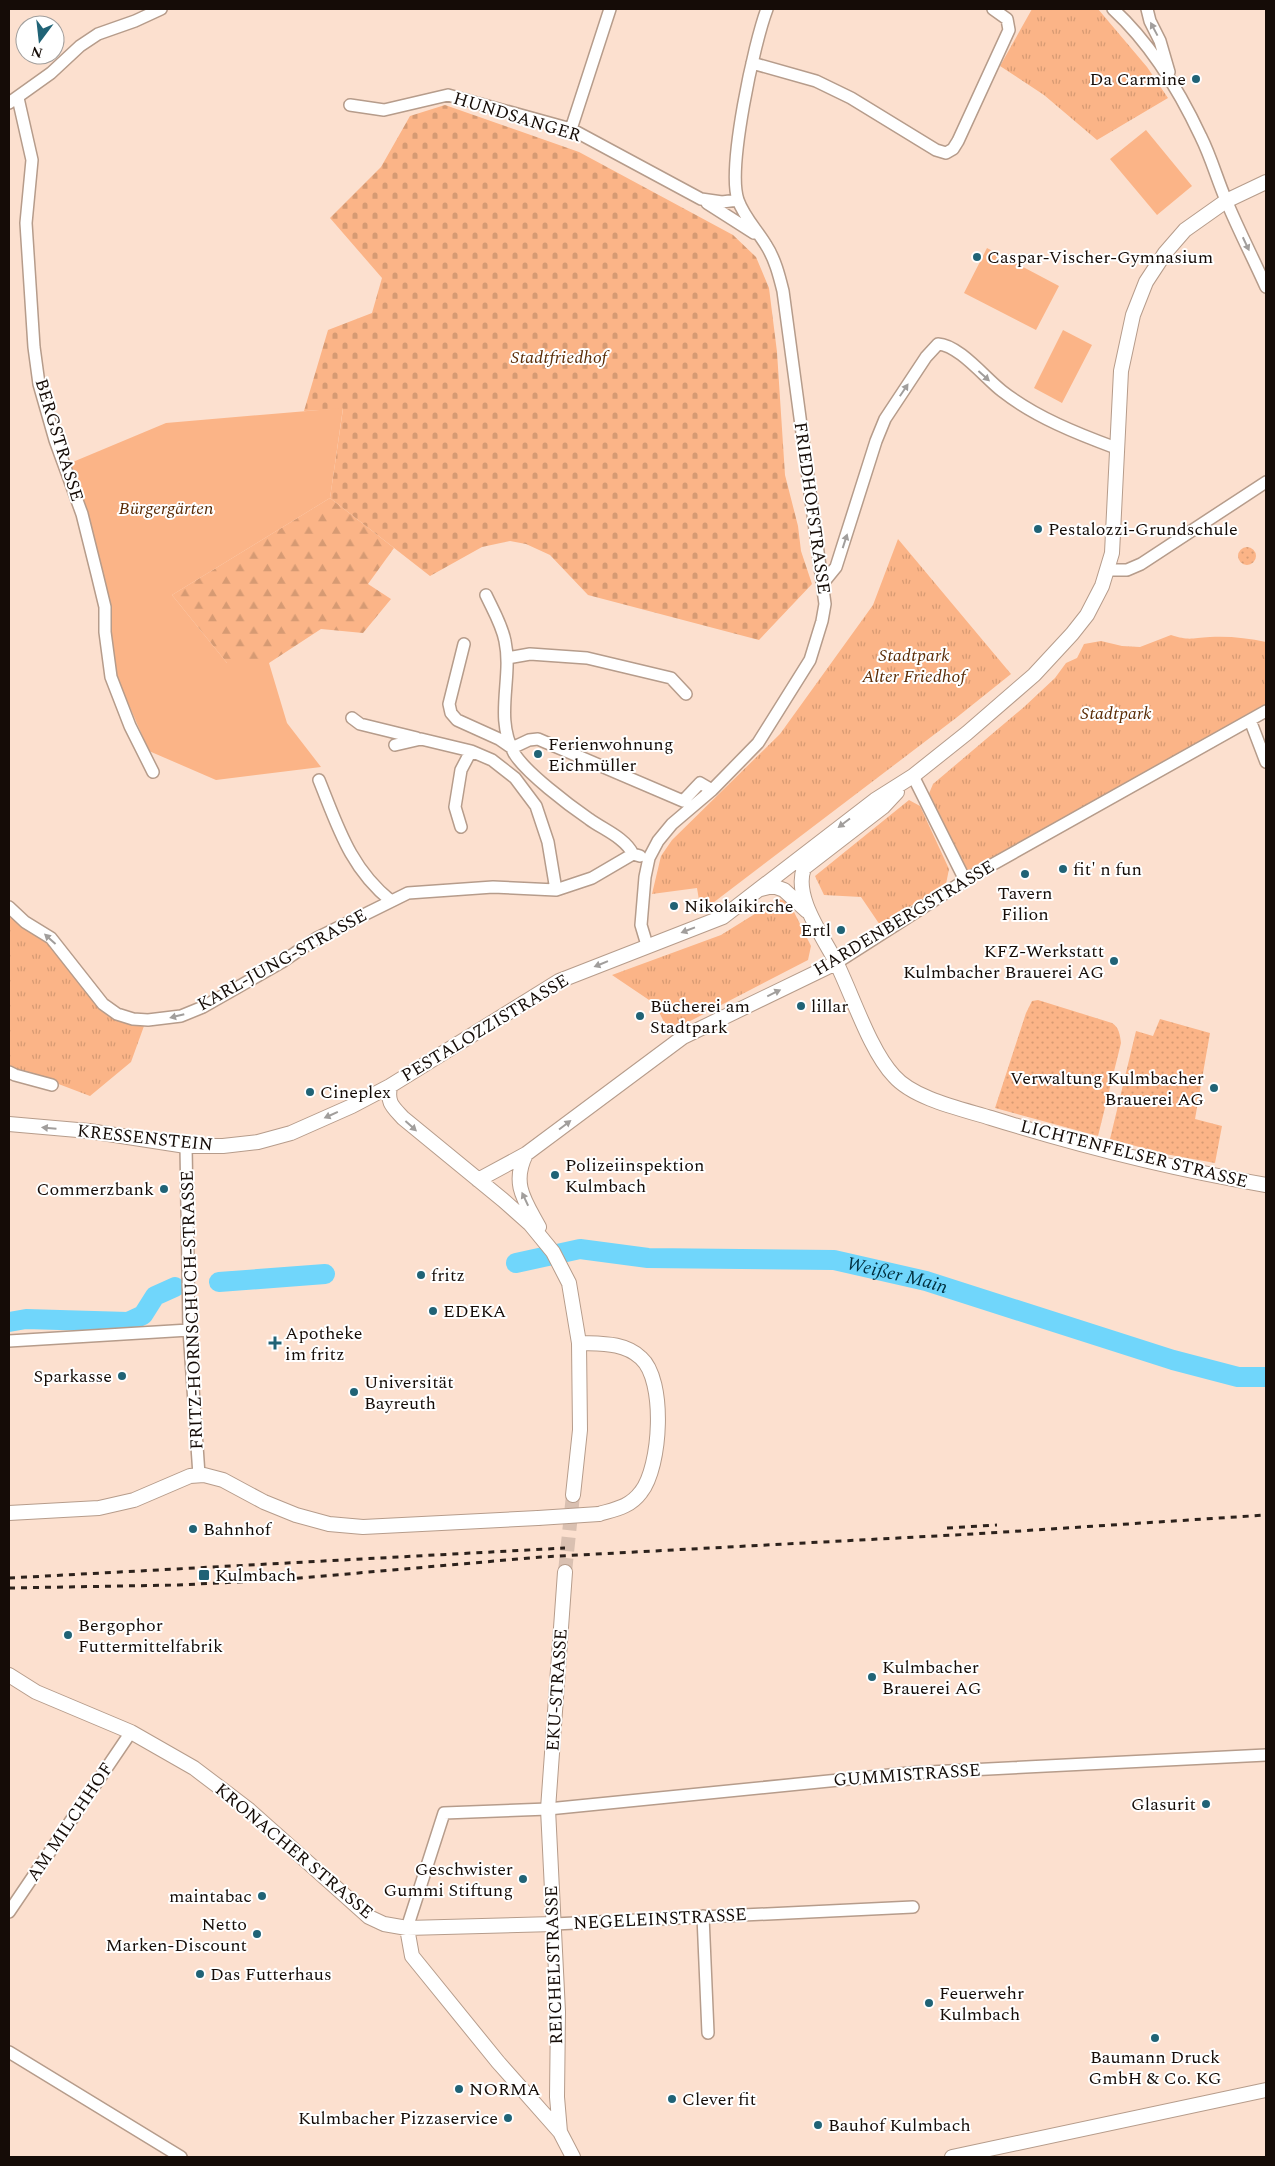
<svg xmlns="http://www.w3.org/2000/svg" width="1275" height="2166" viewBox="0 0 1275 2166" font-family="Spectral,serif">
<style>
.grass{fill:url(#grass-dots)}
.forest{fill:url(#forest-firs)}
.cemetery{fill:url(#cemetery-stones)}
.park{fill:url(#park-tufts)}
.garden{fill:#fbb487}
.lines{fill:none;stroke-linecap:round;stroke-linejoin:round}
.river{stroke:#70d6fb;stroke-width:20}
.tertiary-tunnel{stroke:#d9c0b1;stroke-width:14;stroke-dasharray:14 7;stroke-linecap:butt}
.minor-casing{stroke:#b69c8b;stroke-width:14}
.tertiary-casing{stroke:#b69c8b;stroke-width:16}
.minor{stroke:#fff;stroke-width:11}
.tertiary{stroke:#fff;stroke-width:14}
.rail{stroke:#2d221c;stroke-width:3;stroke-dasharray:6 6;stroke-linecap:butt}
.tertiary-bridge-casing{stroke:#b69c8b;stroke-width:16;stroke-linecap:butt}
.tertiary-bridge{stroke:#fff;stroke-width:14}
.oneway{fill:#a19e9c}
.poi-dot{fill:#206376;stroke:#fff;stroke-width:2}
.labels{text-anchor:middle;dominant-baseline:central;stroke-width:4;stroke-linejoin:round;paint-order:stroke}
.poi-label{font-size:18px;fill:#150c07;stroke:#fff;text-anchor:start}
.street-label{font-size:18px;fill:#150c07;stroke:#fff}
.park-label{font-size:18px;font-style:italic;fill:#5a2b05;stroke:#fff}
.water-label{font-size:19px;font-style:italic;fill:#00303f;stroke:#fff}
</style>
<defs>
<pattern id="grass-dots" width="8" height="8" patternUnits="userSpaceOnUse" patternTransform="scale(1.25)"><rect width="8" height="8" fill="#fbb487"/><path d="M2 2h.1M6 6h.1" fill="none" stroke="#d69a73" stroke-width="1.8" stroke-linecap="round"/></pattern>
<pattern id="forest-firs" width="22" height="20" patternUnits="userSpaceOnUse" patternTransform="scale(1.25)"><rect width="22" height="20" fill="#fbb487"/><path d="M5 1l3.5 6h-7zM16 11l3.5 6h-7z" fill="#d69a73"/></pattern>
<pattern id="cemetery-stones" width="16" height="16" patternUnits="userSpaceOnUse" patternTransform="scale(1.25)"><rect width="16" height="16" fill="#fbb487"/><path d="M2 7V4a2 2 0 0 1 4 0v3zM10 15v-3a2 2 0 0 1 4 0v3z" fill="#d69a73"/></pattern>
<pattern id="park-tufts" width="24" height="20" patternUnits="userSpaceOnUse" patternTransform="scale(1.25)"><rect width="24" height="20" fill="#fbb487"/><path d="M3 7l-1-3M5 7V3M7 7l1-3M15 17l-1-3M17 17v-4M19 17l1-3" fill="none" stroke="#d69a73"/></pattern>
</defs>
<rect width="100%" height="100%" fill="#fce0cf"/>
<path class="grass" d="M1238 556a9 9 0 1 1 18 0a9 9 0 1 1-18 0Z
M 1038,1000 L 1112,1023 C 1119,1027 1120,1035 1121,1043 L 1098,1136 L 995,1108 L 1026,1013 L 1032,1001 Z
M 1160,1019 L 1210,1033 L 1195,1119 L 1222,1126 L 1215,1163 L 1165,1154 L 1110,1139 L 1136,1031 L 1153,1036 Z"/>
<path class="forest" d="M 330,498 L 394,548 L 368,584 L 391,599 L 363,633 L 321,629 L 269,663 L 227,663 L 172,595 Z"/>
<path class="cemetery" d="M 445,105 L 579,152 L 733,235 L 756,257 L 769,288 L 777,352 L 785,475 L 798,526 L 801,551 L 812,584 L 759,640 L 588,595 L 550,555 L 526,544 L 510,541 L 482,547 L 430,576 L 330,498 L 343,409 L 304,411 L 328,330 L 372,313 L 382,278 L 330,218 L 381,167 L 410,116 Z"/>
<path class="park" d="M 1032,9 L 1098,9 L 1147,67 L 1168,98 L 1097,140 L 1044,95 L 1000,66 Z
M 898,539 L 1011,674 L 956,718 L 701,912 L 697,888 L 652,894 L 661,856 L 672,840 L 780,734 L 873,605 Z
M 1171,635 C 1190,641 1191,638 1210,637 C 1229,636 1248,638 1266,642 L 1266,706 L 967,873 L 928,796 L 933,784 L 1024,707 L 1055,678 L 1066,663 L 1077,658 L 1084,644 L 1101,641 L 1122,646 L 1140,647 Z
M 909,800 L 920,806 L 949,869 L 946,884 L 880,925 L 861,897 L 824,895 L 815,876 Z
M 779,899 L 789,902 L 811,946 L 808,960 L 669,1032 L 655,1004 L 612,975 L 721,935 Z
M 9,912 L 49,940 L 114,1017 L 144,1026 L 131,1062 L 90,1096 L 27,1072 L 9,1068 Z"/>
<path class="garden" d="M 1146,130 L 1192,186 L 1157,215 L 1110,159 Z
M 987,248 L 1059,286 L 1036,330 L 964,293 Z
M 1063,330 L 1092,345 L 1062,403 L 1034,388 Z
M 343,408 L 330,498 L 172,595 L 227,663 L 269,663 L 287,723 L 321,767 L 216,780 L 149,751 L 115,673 L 106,583 L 68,464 L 166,423 Z"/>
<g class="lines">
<g class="river">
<path id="s1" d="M 516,1263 L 580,1249 L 648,1258 L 834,1260 L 926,1281 L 1173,1360 L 1238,1377 L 1266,1377"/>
<path d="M 219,1282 L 325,1274"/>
<path d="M 9,1322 L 26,1319 L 128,1322 L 143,1315 L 155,1296 L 175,1287"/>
</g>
<path class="tertiary-tunnel" d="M 565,1572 L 573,1495"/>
<defs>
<path id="minor" d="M 1113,9 C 1151,44 1179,90 1201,137 C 1211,157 1217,179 1226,200 C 1238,229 1253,258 1266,287
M 1147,9 L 1150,21 L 1160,41 L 1169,72
M 752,63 L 816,81 L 851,98 L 936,150 L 946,153 L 953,149 L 958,141 L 1009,30 L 1007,19 L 993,9
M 18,98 L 32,160 L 26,223 L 34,347 L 39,384 L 55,440 L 82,514 L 97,574 L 105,607 L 105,632 L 111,677 L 130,726 L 153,772
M 9,103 L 51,73 L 80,46 L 98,34 L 135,21 L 161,9
M 350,105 L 384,110 L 448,95 L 571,129 L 701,199 L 722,202 L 738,200
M 571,129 L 610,9
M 707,203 L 754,233
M 1107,570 L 1127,570 L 1141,564 L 1266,482
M 823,583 L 836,567 L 876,441 L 885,419 L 926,357 L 938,344 C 959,345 985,378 1002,391 C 1035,417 1078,434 1116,448
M 486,595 C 493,610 502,625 505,641 C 513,678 494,717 514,753 C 525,772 570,806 589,819 C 604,830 624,837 633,854 L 640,856
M 464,644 L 449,704 L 451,713 L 457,720 L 499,739 L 512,748 L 529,740 L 538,739 L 683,801 L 700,783 L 712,790
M 507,658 L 530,654 L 587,658 L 671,678 L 686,694
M 352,718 L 360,724 L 417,738
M 1250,720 L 1266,762
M 395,745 L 421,739 L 471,751 L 492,760 L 515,778 L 536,806 L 548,842 L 556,890
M 913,776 L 965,880
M 319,780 C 338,827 350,868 391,901
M 461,827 L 455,807 L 461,770 L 471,751
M 9,907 L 25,922 L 51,938 L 103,1004 L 117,1014 L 133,1019 L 148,1020 L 181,1016 L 203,1007 L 282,962 L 317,938 L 408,893 L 493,887 L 556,890 L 592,878 L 633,854
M 647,945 L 641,925 L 645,877 L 649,858 L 658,841 L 672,824 L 712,790 L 758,743 L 810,660 L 822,621 L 825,604 L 783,291 C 779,275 775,259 766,245 C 757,230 744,217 738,200 C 727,168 754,43 767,9
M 836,963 L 972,876 L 1266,711
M 9,1072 L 15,1075 L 52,1085
M 186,1146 L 189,1330 L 199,1475
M 9,1341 L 189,1330
M 9,1912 L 131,1732
M 703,1916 L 708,2033
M 554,1924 L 913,1907
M 407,1928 L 444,1813 L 548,1809 L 909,1773 L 1266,1755
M 9,2052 L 181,2157"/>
<path id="tertiary" d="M 897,792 L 883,807 L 804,868 C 793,897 823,936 836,962 C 852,994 870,1051 894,1076 C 914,1099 962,1109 991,1118 C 1081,1146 1173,1169 1266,1185
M 761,889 L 773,886 L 784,890 L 807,911
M 390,1086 C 387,1103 392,1106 403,1118 L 503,1200 L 530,1224 L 553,1252 L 569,1283 L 579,1343 L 580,1430 L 573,1495
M 9,1124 L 89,1131 L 186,1146 L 223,1146 L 258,1142 L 291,1133 L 352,1106 L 390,1086 L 559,981 L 723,917 L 875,800 L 913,776 L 967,733 L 1034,675 L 1072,634 L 1087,615 L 1102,586 L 1112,553 L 1121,371 L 1133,315 L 1146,282 L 1165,253 L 1185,230 L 1226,201 L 1266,182
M 526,1154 C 511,1184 525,1201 539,1227
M 478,1180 L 526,1154 L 683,1037 L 836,963
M 579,1343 C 601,1344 624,1342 641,1358 C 666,1380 661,1467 641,1492 C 630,1507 616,1509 599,1514
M 9,1513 L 99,1508 L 134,1500 L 190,1476 L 204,1475 L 223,1480 L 264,1502 L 296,1515 L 329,1524 L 363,1527 L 538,1518
M 565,1572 L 548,1809 L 558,2012 L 557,2097 L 560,2132 L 573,2157
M 9,1675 L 36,1692 L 131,1732 L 194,1768 L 248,1809 L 369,1917 L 384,1924 L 407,1928 L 554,1924
M 407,1928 L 412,1956 L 498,2062 L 560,2132
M 952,2157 L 1266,2090"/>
</defs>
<use href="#minor" class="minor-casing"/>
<use href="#tertiary" class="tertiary-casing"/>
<use href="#minor" class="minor"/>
<use href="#tertiary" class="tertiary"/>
<path class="rail" d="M 947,1528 L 997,1525
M 9,1578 L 565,1548
M 9,1588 L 178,1585 L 278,1580 L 541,1557 L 973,1534 L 1266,1515"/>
<defs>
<path id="tertiary-bridge" d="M 538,1518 L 599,1514"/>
</defs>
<use href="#tertiary-bridge" class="tertiary-bridge-casing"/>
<use href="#tertiary-bridge" class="tertiary-bridge"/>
</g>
<defs><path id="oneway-solid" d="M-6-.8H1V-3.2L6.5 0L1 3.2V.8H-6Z" transform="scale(1.25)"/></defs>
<g class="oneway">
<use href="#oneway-solid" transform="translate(1154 29) rotate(-118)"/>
<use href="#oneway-solid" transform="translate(1246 244) rotate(65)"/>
<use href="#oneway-solid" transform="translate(984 376) rotate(42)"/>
<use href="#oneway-solid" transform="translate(904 390) rotate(-56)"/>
<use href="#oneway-solid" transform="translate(845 541) rotate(-72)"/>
<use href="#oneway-solid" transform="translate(844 823) rotate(143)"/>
<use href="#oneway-solid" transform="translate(688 930) rotate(159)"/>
<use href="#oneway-solid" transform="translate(50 939) rotate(-138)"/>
<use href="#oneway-solid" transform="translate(601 964) rotate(158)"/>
<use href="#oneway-solid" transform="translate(774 993) rotate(-26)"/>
<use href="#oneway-solid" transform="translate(177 1016) rotate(166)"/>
<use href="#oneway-solid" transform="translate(331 1115) rotate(156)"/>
<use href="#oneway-solid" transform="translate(565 1125) rotate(-37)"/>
<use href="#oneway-solid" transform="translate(411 1126) rotate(42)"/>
<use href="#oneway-solid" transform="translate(49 1128) rotate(-175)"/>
<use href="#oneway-solid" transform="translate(525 1199) rotate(-115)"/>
</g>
<g class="poi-dot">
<circle cx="1196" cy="79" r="5"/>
<circle cx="977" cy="257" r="5"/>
<circle cx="1038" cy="529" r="5"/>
<circle cx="538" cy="754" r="5"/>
<circle cx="1063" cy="869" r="5"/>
<circle cx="1025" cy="874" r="5"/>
<circle cx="674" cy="906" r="5"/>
<circle cx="841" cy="930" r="5"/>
<circle cx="1114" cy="961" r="5"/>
<circle cx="801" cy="1006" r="5"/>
<circle cx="640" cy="1016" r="5"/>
<circle cx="1214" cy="1088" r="5"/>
<circle cx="310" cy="1092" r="5"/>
<circle cx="555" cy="1175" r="5"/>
<circle cx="164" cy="1189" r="5"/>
<circle cx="421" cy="1275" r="5"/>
<circle cx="433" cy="1311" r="5"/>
<path d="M272.5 1335.5h5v5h5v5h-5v5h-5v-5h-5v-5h5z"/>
<circle cx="122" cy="1376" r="5"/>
<circle cx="354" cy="1392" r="5"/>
<circle cx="193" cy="1529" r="5"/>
<rect x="198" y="1569" width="12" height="12" rx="2.5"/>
<circle cx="68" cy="1635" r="5"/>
<circle cx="872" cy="1677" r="5"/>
<circle cx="1206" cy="1804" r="5"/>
<circle cx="523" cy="1879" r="5"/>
<circle cx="262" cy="1896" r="5"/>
<circle cx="257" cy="1934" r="5"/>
<circle cx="200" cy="1974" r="5"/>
<circle cx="929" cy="2003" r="5"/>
<circle cx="1155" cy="2038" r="5"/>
<circle cx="459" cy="2089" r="5"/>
<circle cx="672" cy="2099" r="5"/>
<circle cx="508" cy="2118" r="5"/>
<circle cx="818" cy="2125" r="5"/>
</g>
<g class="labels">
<g class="poi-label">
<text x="1186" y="79" text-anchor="end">Da Carmine</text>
<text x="987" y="257">Caspar-Vischer-Gymnasium</text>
<text x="1048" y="529">Pestalozzi-Grundschule</text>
<text x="548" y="744">Ferienwohnung<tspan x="548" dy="21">Eichmüller</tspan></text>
<text x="1073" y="869">fit' n fun</text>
<text x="1025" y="893" text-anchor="middle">Tavern<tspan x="1025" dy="21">Filion</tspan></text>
<text x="684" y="906">Nikolaikirche</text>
<text x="831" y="930" text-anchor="end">Ertl</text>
<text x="1104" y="951" text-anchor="end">KFZ-Werkstatt<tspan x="1104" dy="21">Kulmbacher Brauerei AG</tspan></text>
<text x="650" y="1006">Bücherei am<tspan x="650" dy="21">Stadtpark</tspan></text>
<text x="811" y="1006">lillar</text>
<text x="1204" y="1078" text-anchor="end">Verwaltung Kulmbacher<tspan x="1204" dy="21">Brauerei AG</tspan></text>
<text x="320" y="1092">Cineplex</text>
<text x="565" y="1165">Polizeiinspektion<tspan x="565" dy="21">Kulmbach</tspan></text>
<text x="154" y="1189" text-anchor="end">Commerzbank</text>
<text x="431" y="1275">fritz</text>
<text x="443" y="1311">EDEKA</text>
<text x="285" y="1333">Apotheke<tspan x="285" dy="21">im fritz</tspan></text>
<text x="112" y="1376" text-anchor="end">Sparkasse</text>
<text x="364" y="1382">Universität<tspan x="364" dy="21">Bayreuth</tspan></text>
<text x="203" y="1529">Bahnhof</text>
<text x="215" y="1575">Kulmbach</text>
<text x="78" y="1625">Bergophor<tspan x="78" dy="21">Futtermittelfabrik</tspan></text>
<text x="882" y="1667">Kulmbacher<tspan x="882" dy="21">Brauerei AG</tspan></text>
<text x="1196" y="1804" text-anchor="end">Glasurit</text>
<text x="513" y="1869" text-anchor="end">Geschwister<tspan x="513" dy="21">Gummi Stiftung</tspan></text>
<text x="252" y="1896" text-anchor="end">maintabac</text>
<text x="247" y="1924" text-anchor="end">Netto<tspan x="247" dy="21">Marken-Discount</tspan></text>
<text x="210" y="1974">Das Futterhaus</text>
<text x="939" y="1993">Feuerwehr<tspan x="939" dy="21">Kulmbach</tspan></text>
<text x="1155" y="2057" text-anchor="middle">Baumann Druck<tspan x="1155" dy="21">GmbH &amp; Co. KG</tspan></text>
<text x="469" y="2089">NORMA</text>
<text x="682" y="2099">Clever fit</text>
<text x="498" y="2118" text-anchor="end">Kulmbacher Pizzaservice</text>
<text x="828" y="2125">Bauhof Kulmbach</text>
</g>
<g class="street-label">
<text transform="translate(517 117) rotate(17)">HUNDSANGER</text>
<text transform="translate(59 440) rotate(73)">BERGSTRASSE</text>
<text transform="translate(812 508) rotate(82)">FRIEDHOFSTRASSE</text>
<text transform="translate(904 918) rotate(-31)">HARDENBERGSTRASSE</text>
<text transform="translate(282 960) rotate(-29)">KARL-JUNG-STRASSE</text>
<text transform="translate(485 1028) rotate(-31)">PESTALOZZISTRASSE</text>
<text transform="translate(145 1138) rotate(6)">KRESSENSTEIN</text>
<text transform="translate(1134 1154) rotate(14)">LICHTENFELSER STRASSE</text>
<text transform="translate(192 1310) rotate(-92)">FRITZ-HORNSCHUCH-STRASSE</text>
<text transform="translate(557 1690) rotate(-86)">EKU-STRASSE</text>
<text transform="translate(907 1775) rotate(-4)">GUMMISTRASSE</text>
<text transform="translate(70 1822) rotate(-56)">AM MILCHHOF</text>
<text transform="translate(294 1851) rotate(40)">KRONACHER STRASSE</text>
<text transform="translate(660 1919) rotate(-3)">NEGELEINSTRASSE</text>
<text transform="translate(554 1965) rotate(-92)">REICHELSTRASSE</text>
</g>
<g class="park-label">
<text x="559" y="357">Stadtfriedhof</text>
<text x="166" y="508">Bürgergärten</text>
<text x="914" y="655">Stadtpark<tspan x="914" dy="21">Alter Friedhof</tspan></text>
<text x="1116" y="713">Stadtpark</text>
</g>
<g class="water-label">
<text stroke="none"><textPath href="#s1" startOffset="385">Weißer Main</textPath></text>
</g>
</g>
<rect width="1275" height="2166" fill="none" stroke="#150c07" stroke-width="20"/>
<g transform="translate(40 40) rotate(195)"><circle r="24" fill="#ffffff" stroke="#a19e9c"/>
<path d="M0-4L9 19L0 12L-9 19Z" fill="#206376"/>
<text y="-8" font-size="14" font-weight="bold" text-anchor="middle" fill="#150c07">N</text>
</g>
</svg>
